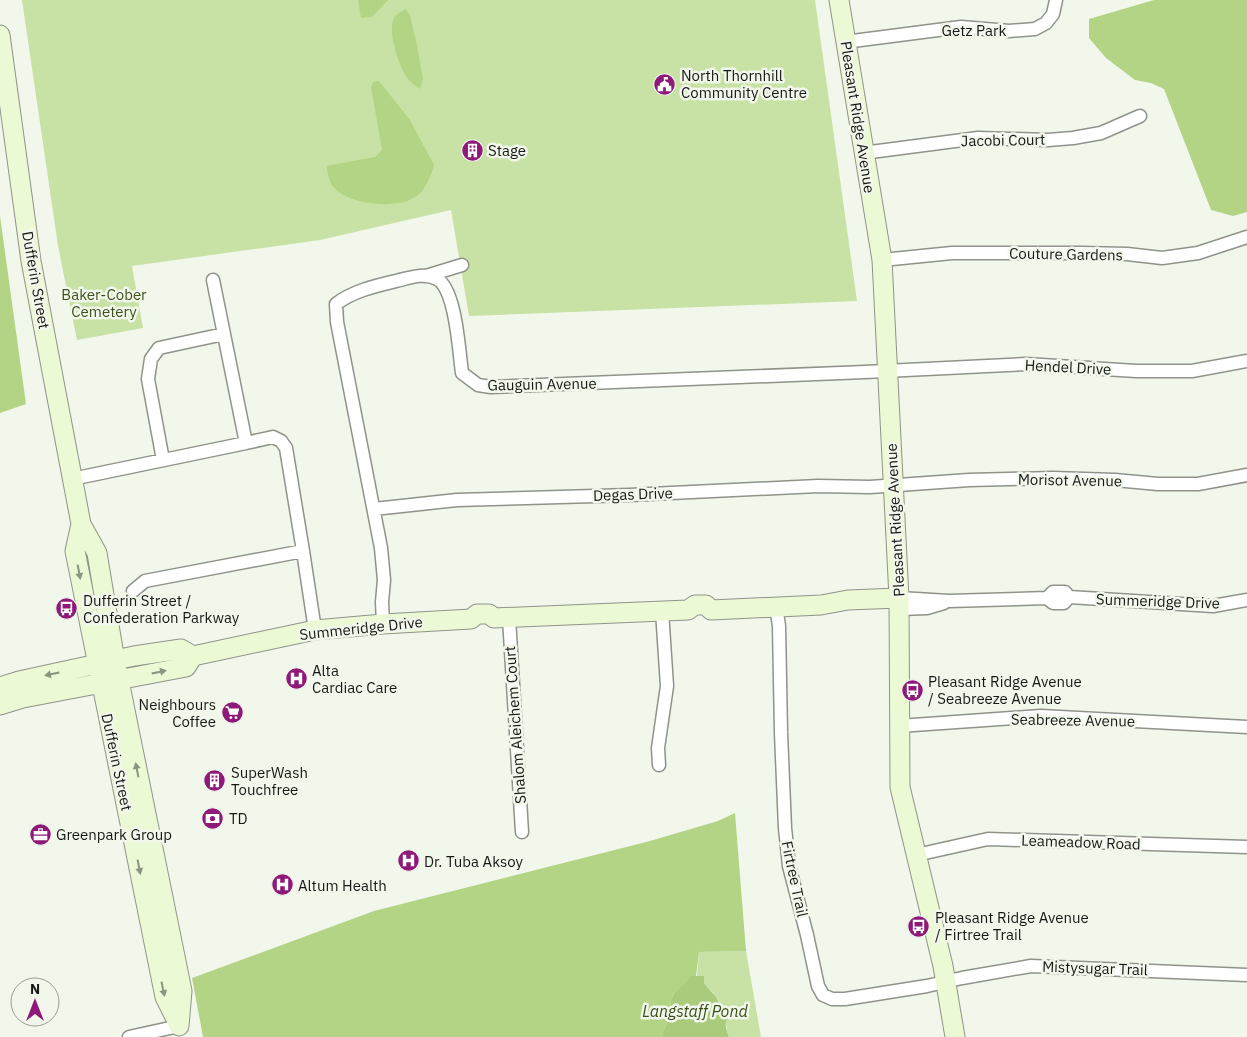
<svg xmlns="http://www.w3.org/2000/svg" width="1247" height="1037" viewBox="0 0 1247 1037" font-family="'IBM Plex Sans',sans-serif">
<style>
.green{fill:#c8e2a5}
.forest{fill:#b3d484}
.water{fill:#aacb7c}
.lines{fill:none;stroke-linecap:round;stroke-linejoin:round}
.street-casing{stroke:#8f938a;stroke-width:15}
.secondary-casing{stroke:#8f938a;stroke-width:21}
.street{stroke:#fff;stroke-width:12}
.secondary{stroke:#ebf9d4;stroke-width:19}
.oneway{fill:#8b947e}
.labels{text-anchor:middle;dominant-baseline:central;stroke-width:5;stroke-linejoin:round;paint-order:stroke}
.street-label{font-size:15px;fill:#161815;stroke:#f2f7ec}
.poi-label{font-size:15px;fill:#161815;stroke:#f2f7ec;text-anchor:start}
.park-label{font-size:15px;fill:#3d5119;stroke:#f2f7ec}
.water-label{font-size:16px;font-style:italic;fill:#3a4e16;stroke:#f2f7ec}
</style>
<rect width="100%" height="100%" fill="#f2f7ec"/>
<path class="green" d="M 22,0 L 815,0 L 857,301 L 469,316 L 451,210 L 320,240 L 132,266 L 143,328 L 77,340 L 58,246 Z
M 746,951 L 761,1037 L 729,1037 C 726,1029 726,1022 724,1014 C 721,999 707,986 697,976 L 699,952 Z"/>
<path class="forest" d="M 358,0 L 388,0 L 372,17 L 361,18 Z
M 1154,0 L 1247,0 L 1247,212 L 1233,216 L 1211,210 L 1164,89 L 1151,83 L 1135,80 L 1106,58 L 1089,38 L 1089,19 Z
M 405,9 L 410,15 L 417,45 L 423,79 L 420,89 C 416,86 411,83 408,79 C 399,68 386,28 395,16 C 398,14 402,11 405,9 Z
M 379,81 L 410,120 L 434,165 C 431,176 426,188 418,195 C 400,211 345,205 332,185 C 328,180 328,171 326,166 L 375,157 L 382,150 L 371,87 L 373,82 Z
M 0,216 L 26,404 L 0,413 Z
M 735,813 L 746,951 L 699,952 L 696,976 L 674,993 L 671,1001 L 669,1018 L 661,1037 L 203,1037 L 192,978 L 374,911 L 650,841 L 718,821 Z"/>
<path class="water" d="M 690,976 L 704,976 L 704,983 L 716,997 L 724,1012 L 730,1015 C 723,1023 726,1028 729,1037 L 661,1037 L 669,1018 L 671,1001 L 674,993 L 686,983 Z"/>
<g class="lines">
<defs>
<path id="street" d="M 845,42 L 961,27 L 1009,31 L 1035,29 L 1046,23 L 1053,14 L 1056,0
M 863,153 L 978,138 L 1048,140 L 1073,138 L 1101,133 L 1140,116
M 882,260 L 952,253 L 1081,253 L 1127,254 L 1162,258 L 1198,253 L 1247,237
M 426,276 L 462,265
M 246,443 L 273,437 L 281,441 L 286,448 L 303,551
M 163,460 L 148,379 L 151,359 L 159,348 L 224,334
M 72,479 L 246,443 L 213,280
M 374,509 L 457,500 L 630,495 L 818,486 L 870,487 L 969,480 L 1053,478 L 1115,480 L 1158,484 L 1198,484 L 1247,475
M 133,591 L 145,581 L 303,551 L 315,630
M 899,598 L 949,601 L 1047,598 L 1053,592 L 1065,592 L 1069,597 L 1213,606 L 1247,600
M 1047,598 L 1053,603 L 1064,603 L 1069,597
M 776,606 L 779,626 L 781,733 L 785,828 L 789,866 L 807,935 L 818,986 L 823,995 L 832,999 L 845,999 L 927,986 L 962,978 L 1031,966 L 1247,975
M 899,609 L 927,608 L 944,603
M 509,618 L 522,832
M 383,624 L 382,602 L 384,580 L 381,548 L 337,322 L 336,304 C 353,291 375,286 396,281 C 409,278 424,272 437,279 C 456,289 459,352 462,373 L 478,385 L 491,387 L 865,372 L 1026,364 L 1136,371 L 1192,371 L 1247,361
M 899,726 L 1041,716 L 1247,727
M 659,765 L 658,748 L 667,686 L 662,611
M 916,855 L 988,839 L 1247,847
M 129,1037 L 179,1026"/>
<path id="secondary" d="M 839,0 L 882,260 L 899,598 L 900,787 L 943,966 L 955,1037
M 0,35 L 31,261 L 81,524 L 97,553 L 115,661 L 182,991 L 179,1026
M 81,524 L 75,551 L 165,997 L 179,1025
M 0,687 L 19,681 L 134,656 L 181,649 L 193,656 L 315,630 L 383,624 L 471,619 L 477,614 L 489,614 L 494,618 L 688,610 L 695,605 L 706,605 L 711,610 L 821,605 L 848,600 L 899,598
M 0,705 L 23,698 L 186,667 L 193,656"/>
</defs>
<use href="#street" class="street-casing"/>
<use href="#secondary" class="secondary-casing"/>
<use href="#street" class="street"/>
<use href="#secondary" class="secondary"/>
</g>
<defs><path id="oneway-solid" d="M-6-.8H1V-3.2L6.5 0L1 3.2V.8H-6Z" transform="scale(1.25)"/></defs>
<g class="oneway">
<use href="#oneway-solid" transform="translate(79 572) rotate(79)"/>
<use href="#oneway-solid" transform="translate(159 672) rotate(-12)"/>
<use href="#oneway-solid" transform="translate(52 674) rotate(168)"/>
<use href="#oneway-solid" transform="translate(137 770) rotate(-101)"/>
<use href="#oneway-solid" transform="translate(139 867) rotate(79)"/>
<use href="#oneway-solid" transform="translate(163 989) rotate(78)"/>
</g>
<defs>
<symbol id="civic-disc" viewBox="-11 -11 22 22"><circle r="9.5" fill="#8e1979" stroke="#f2f7ec"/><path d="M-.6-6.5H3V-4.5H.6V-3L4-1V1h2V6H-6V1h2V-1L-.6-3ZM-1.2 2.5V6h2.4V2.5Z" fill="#fff"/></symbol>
<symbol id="building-disc" viewBox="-11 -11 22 22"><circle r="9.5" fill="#8e1979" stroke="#f2f7ec"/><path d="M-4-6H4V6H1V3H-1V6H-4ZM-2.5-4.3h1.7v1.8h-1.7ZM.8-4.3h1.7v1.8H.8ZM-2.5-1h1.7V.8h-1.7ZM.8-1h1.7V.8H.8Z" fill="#fff"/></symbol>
<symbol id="bus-disc" viewBox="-11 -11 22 22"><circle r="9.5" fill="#8e1979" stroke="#f2f7ec"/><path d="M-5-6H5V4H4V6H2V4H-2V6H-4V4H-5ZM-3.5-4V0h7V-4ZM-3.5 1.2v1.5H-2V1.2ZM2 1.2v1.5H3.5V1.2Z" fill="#fff"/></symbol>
<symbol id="hospital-disc" viewBox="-11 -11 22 22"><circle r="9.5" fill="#8e1979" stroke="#f2f7ec"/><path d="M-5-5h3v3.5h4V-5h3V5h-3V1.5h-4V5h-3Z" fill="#fff"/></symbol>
<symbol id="supermarket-disc" viewBox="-11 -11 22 22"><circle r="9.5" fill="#8e1979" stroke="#f2f7ec"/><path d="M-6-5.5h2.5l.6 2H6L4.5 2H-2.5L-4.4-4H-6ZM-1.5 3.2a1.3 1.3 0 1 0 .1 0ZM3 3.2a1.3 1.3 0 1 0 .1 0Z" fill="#fff"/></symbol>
<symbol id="bank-disc" viewBox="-11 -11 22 22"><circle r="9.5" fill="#8e1979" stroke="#f2f7ec"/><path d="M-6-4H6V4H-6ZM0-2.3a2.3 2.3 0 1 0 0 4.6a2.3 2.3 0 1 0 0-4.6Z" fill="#fff"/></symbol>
<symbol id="office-disc" viewBox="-11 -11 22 22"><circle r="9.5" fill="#8e1979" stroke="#f2f7ec"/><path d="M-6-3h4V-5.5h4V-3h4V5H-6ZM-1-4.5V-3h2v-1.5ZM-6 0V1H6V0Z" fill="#fff"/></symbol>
</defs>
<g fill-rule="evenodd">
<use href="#civic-disc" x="652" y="72" width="25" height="25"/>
<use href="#building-disc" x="460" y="138" width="25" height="25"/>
<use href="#bus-disc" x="54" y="596" width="25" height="25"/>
<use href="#hospital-disc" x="284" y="666" width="25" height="25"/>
<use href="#bus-disc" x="900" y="678" width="25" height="25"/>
<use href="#supermarket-disc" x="220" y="700" width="25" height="25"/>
<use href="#building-disc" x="202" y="768" width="25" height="25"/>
<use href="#bank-disc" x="200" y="806" width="25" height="25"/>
<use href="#office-disc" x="28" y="822" width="25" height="25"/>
<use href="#hospital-disc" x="396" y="848" width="25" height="25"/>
<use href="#hospital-disc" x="270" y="872" width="25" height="25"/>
<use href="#bus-disc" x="906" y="914" width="25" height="25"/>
</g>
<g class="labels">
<g class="street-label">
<text x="974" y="30">Getz Park</text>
<text transform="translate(858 117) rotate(81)">Pleasant Ridge Avenue</text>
<text transform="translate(1003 140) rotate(-1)">Jacobi Court</text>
<text transform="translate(1066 254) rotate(1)">Couture Gardens</text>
<text transform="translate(36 280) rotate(80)">Dufferin Street</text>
<text transform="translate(1068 367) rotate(3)">Hendel Drive</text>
<text transform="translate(542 384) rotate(-1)">Gauguin Avenue</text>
<text transform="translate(1070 480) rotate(1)">Morisot Avenue</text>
<text transform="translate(633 494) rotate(-2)">Degas Drive</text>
<text transform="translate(895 520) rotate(-93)">Pleasant Ridge Avenue</text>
<text transform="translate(1158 601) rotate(2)">Summeridge Drive</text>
<text transform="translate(361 628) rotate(-6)">Summeridge Drive</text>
<text transform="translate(1073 720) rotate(1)">Seabreeze Avenue</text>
<text transform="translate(515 725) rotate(-94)">Shalom Aleichem Court</text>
<text transform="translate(117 762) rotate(78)">Dufferin Street</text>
<text transform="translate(1081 842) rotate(2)">Leameadow Road</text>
<text transform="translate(795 879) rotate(78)">Firtree Trail</text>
<text transform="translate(1095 968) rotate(2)">Mistysugar Trail</text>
</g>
<g class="poi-label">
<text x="681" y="75">North Thornhill<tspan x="681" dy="17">Community Centre</tspan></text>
<text x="488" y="150">Stage</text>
<text x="83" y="600">Dufferin Street /<tspan x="83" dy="17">Confederation Parkway</tspan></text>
<text x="312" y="670">Alta<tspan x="312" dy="17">Cardiac Care</tspan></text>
<text x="928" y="681">Pleasant Ridge Avenue<tspan x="928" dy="17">/ Seabreeze Avenue</tspan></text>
<text x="216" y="704" text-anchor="end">Neighbours<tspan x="216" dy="17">Coffee</tspan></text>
<text x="231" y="772">SuperWash<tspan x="231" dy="17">Touchfree</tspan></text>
<text x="229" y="818">TD</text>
<text x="56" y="834">Greenpark Group</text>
<text x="424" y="861">Dr. Tuba Aksoy</text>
<text x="298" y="885">Altum Health</text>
<text x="935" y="917">Pleasant Ridge Avenue<tspan x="935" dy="17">/ Firtree Trail</tspan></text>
</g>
<g class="park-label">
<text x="104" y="294">Baker-Cober<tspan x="104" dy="17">Cemetery</tspan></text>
</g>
<g class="water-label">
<text x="695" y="1011">Langstaff Pond</text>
</g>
</g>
<g transform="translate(35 1002)"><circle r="24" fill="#f2f7ec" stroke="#9a9e96"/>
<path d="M0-4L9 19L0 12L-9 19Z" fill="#8e1979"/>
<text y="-8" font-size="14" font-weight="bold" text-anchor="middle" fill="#161815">N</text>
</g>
</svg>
